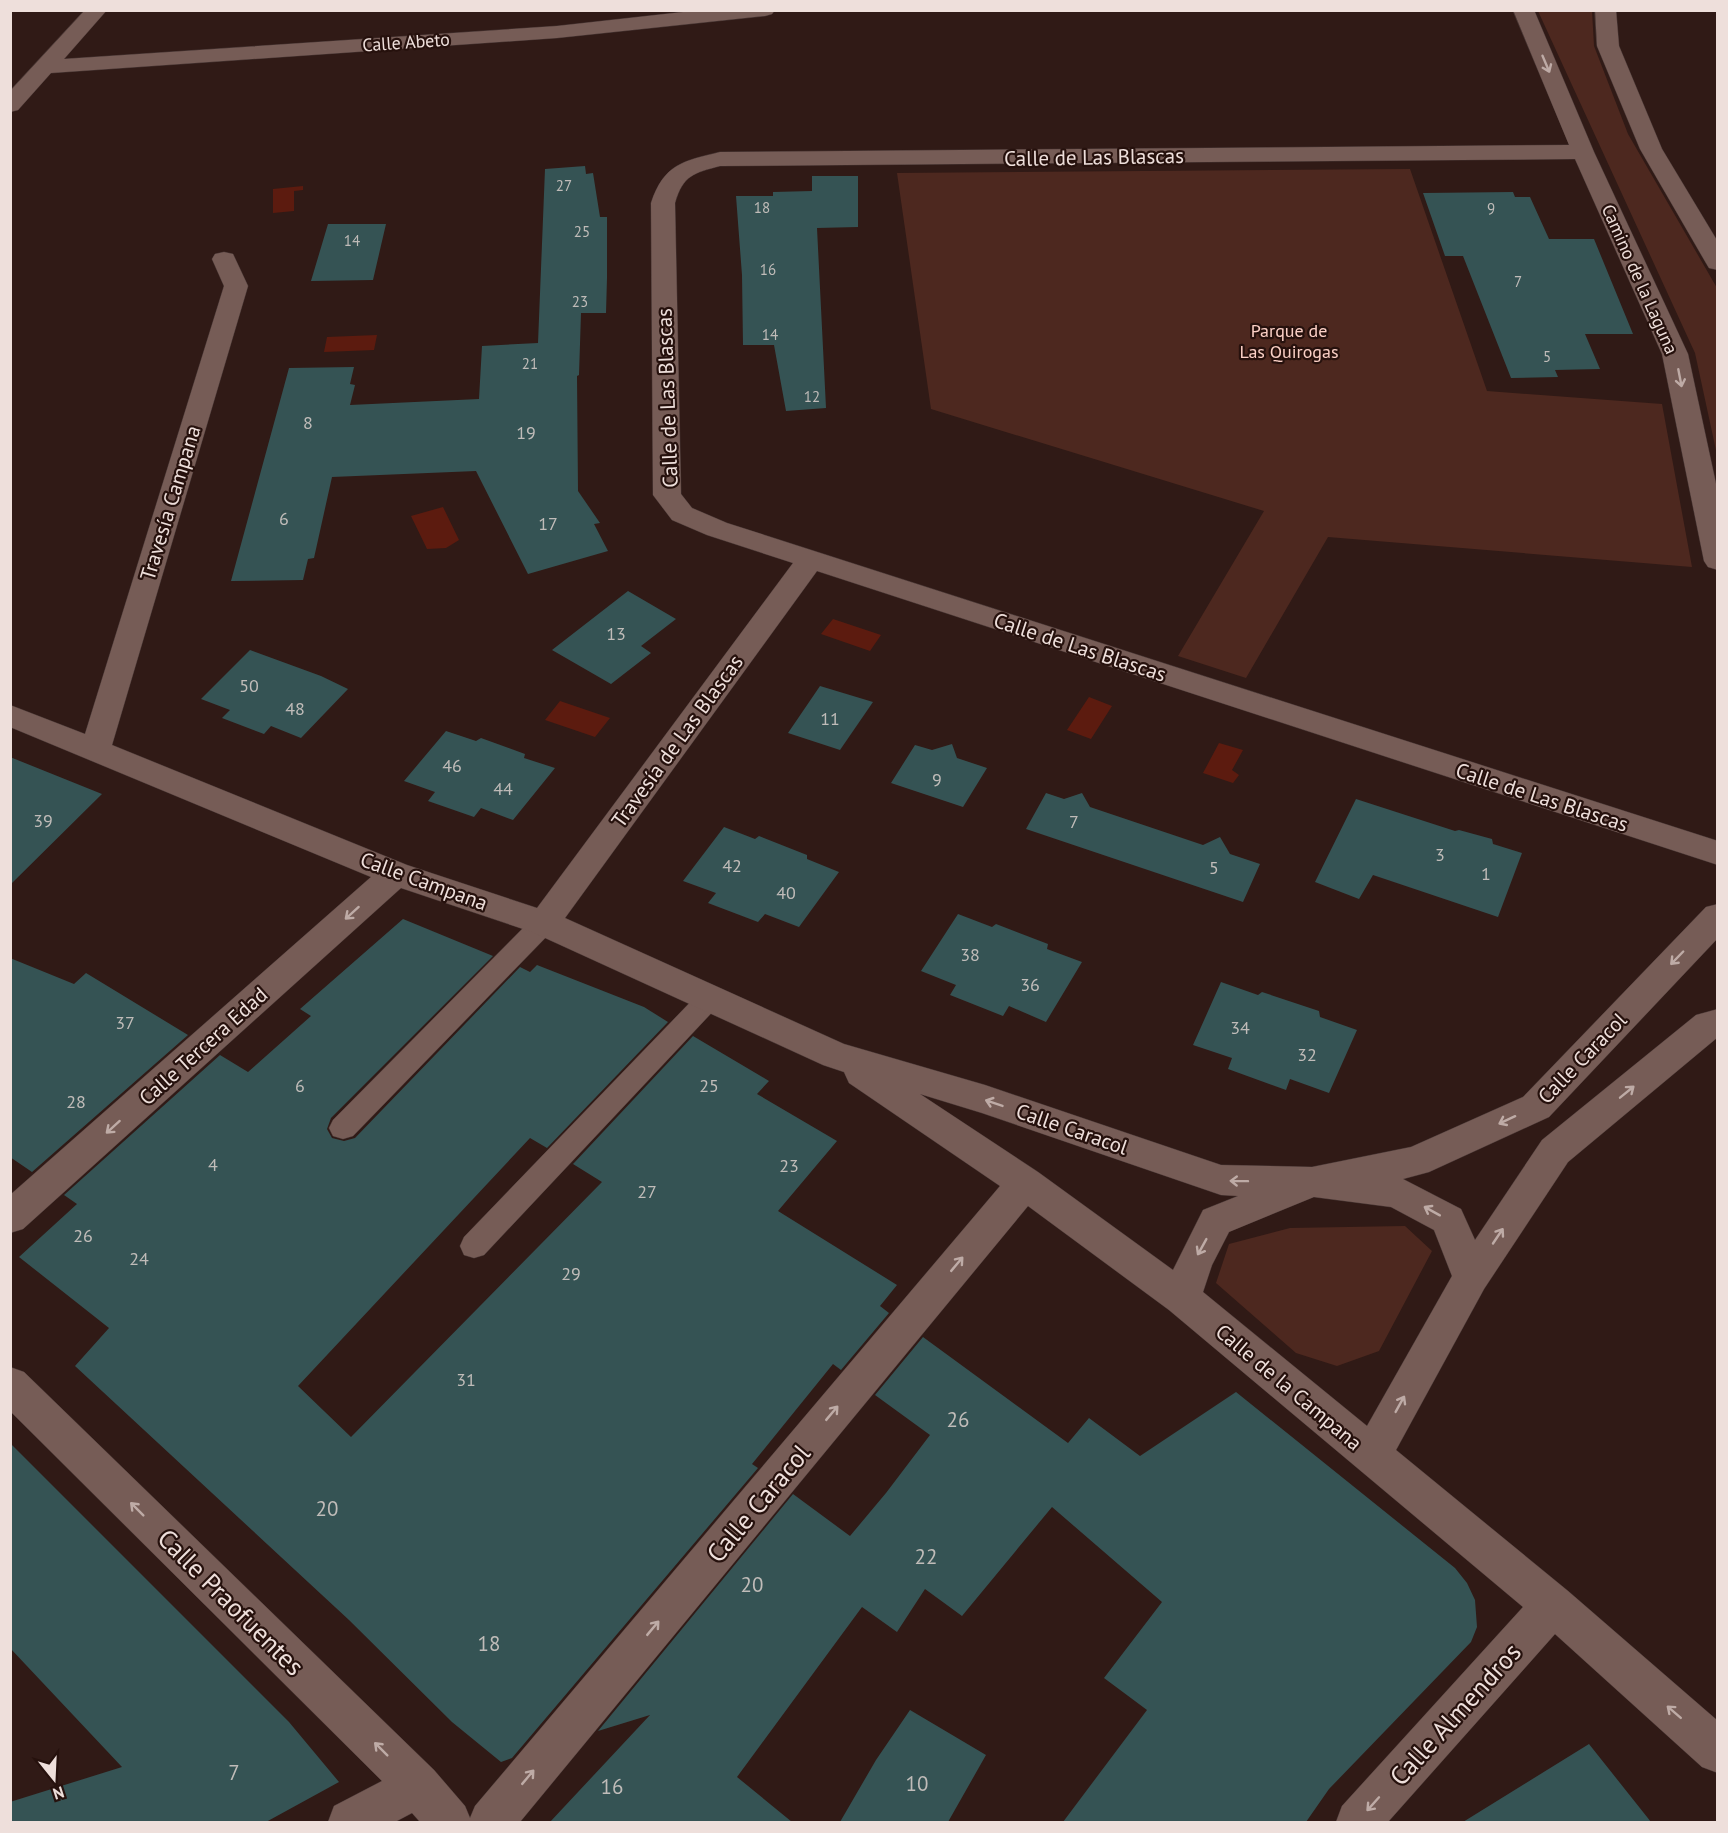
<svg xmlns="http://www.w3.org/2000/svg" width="1728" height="1833" viewBox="0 0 1728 1833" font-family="'PT Sans',sans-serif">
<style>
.green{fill:#4d281f}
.water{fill:#5c1b0f}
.building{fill:#355354}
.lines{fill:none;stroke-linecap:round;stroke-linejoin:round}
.service-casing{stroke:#463533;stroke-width:1}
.minor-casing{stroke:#463533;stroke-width:1}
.service{fill:#765c56;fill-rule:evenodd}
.minor{fill:#765c56;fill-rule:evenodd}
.oneway{stroke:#beaba6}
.labels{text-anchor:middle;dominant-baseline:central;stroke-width:4.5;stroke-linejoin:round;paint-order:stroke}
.far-number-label{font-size:15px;fill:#c0bcb9}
.far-street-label{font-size:18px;fill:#eedfdb;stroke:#26110d}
.far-park-label{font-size:18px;fill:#fbd0c6;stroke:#26110d}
.number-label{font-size:18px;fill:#c0bcb9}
.street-label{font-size:21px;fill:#eedfdb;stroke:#26110d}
.near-number-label{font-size:21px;fill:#c0bcb9}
.near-street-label{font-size:26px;fill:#eedfdb;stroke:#26110d}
</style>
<rect width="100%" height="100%" fill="#301a16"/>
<path class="green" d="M 1538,11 L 1592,11 L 1594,46 L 1628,134 L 1717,288 L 1717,455 L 1695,353 Z
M 1410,169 L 1487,391 L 1662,404 L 1692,567 L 1328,537 L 1246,678 L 1178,656 L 1264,511 L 931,409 L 897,173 Z
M 1405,1226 L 1432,1251 L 1379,1351 L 1337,1366 L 1296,1353 L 1216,1283 L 1229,1244 L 1290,1228 Z"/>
<path class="water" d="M 303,186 L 303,190 L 294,191 L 294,211 L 273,213 L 273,189 Z
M 377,335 L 374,350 L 324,352 L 327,337 Z
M 443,507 L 459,540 L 446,548 L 427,549 L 411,516 Z
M 833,619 L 881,635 L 870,651 L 821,634 Z
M 1089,697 L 1112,706 L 1091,739 L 1067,730 Z
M 560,701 L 610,718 L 595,737 L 545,720 Z
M 1219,743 L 1243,750 L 1232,770 L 1239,775 L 1233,783 L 1203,773 Z"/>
<path class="building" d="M 585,166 L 586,174 L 593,173 L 600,217 L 607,217 L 607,278 L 606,313 L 581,313 L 579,375 L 577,376 L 578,491 L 600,523 L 594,524 L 608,551 L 528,574 L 476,471 L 332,477 L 314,558 L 308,559 L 303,580 L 231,581 L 289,368 L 354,367 L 350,384 L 355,385 L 350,405 L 479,399 L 482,346 L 538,343 L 545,169 Z
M 812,176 L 858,176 L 858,227 L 817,228 L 826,408 L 786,411 L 774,345 L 743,345 L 742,275 L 736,196 L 773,196 L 773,192 L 812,191 Z
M 1513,192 L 1515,197 L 1530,197 L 1549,239 L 1594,239 L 1633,334 L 1585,334 L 1600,369 L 1555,370 L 1558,377 L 1511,378 L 1463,256 L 1445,256 L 1423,193 Z
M 328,224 L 386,224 L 373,280 L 311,281 Z
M 628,591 L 676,619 L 641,646 L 651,653 L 611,684 L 552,650 Z
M 250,650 L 321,676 L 348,689 L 301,738 L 271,726 L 264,734 L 222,718 L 230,710 L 201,699 Z
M 820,686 L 873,702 L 840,750 L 788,733 Z
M 446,731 L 476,741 L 481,738 L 525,754 L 524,758 L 555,768 L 513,820 L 481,808 L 474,817 L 428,801 L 435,792 L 404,781 Z
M 952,744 L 957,758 L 987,768 L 963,807 L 891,783 L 915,745 L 932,750 Z
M 10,757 L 102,794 L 10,885 Z
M 1046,793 L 1064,799 L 1082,793 L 1090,807 L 1203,845 L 1220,837 L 1230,854 L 1260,864 L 1243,902 L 1026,829 Z
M 1356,799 L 1455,831 L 1459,830 L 1492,839 L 1493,844 L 1522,853 L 1498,917 L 1373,875 L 1359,899 L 1315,882 Z
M 724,827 L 755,839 L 759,836 L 807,855 L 807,859 L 839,872 L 799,927 L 765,914 L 758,922 L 708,903 L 716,893 L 683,881 Z
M 958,914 L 992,927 L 996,924 L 1048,944 L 1047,949 L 1082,962 L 1046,1022 L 1009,1006 L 1003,1016 L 950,995 L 956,985 L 921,971 Z
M 403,919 L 493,956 L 331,1118 L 327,1129 L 332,1138 L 344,1141 L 355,1138 L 520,967 L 530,972 L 537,965 L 644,1007 L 668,1022 L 547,1148 L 530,1138 L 298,1386 L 351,1437 L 602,1182 L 573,1164 L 693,1036 L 769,1081 L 757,1094 L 837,1141 L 778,1211 L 897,1285 L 880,1306 L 889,1313 L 841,1370 L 833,1364 L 752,1464 L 758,1468 L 512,1758 L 501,1762 L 452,1722 L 349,1620 L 75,1366 L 109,1328 L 19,1257 L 77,1204 L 64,1195 L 220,1055 L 248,1072 L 311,1016 L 300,1009 Z
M 10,958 L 74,984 L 86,973 L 188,1035 L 32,1172 L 10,1157 Z
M 1221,982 L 1258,995 L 1262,992 L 1319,1011 L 1320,1017 L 1357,1030 L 1329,1093 L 1290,1079 L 1286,1090 L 1228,1069 L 1232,1058 L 1193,1045 Z
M 923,1337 L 1068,1443 L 1089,1418 L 1140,1456 L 1236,1392 L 1455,1568 L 1467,1583 L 1475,1600 L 1477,1627 L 1471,1642 L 1329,1789 L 1306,1822 L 1063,1822 L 1147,1710 L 1104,1678 L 1162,1602 L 1052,1507 L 962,1616 L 925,1589 L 897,1632 L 862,1607 L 737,1777 L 792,1822 L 550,1822 L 650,1715 L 598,1731 L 793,1494 L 850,1536 L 886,1493 L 930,1435 L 875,1395 Z
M 10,1443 L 289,1722 L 339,1782 L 266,1822 L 10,1822 L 10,1802 L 122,1767 L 10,1648 Z
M 910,1710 L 986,1755 L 948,1822 L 840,1822 L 876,1760 Z
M 1589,1744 L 1651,1822 L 1463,1822 Z"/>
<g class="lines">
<defs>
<path id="service" d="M 544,913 L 553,916 L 557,923 L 553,930 L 353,1136 L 343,1139 L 333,1136 L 329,1128 L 333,1120 L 535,916 Z
M 710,988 L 719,991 L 723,998 L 719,1005 L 484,1255 L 474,1258 L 464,1255 L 460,1246 L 464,1237 L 701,991 Z"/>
<path id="minor" d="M 85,10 L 107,10 L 64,59 L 557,26 L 701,10 L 775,10 L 772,14 L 765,16 L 557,38 L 51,73 L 18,110 L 10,112 L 10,91 Z
M 1513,10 L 1534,10 L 1594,152 L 1688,354 L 1718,493 L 1718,570 L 1708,567 L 1704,561 L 1662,354 L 1575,159 L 720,166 C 694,173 683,175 675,203 L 681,494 L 692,508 L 727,523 L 1718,841 L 1718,865 L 817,571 L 565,918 L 844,1044 L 985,1085 L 1221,1165 L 1312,1167 L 1411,1147 L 1523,1097 L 1706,907 L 1718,904 L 1718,938 L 1549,1117 L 1429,1172 L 1403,1179 L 1461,1209 L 1475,1240 L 1542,1140 L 1696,1015 L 1718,1009 L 1718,1037 L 1568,1162 L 1484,1289 L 1396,1450 L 1568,1591 L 1718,1721 L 1718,1773 L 1702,1767 L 1555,1634 L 1388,1822 L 1336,1822 L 1342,1806 L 1523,1607 L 1169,1310 L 1028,1206 L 520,1822 L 420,1822 L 412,1813 L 395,1822 L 328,1822 L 334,1806 L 382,1781 L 10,1411 L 10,1367 L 24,1372 L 434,1770 L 465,1806 L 470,1818 L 475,1806 L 1000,1186 L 849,1083 L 844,1072 L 823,1065 L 532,932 L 401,888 L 23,1229 L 10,1233 L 10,1195 L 371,877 L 10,727 L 10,705 L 85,734 L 224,286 L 212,259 L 215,254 L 224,252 L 233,254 L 248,286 L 112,745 L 407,865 L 537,908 L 793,563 L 707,535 L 672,520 L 653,495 L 651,203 C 664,164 683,161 720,152 L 1569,145 ZM 920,1094 L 982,1113 L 1221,1195 L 1238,1196 L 1203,1210 L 1173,1270 L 1038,1172 ZM 1314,1197 L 1391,1207 L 1434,1230 L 1452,1276 L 1367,1426 L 1203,1292 L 1212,1265 L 1229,1232 Z
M 1595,10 L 1616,10 L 1619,46 L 1662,149 L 1718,242 L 1718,270 L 1709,268 L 1706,263 L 1640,149 L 1597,46 Z"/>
</defs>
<use href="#service" class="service-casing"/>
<use href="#minor" class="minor-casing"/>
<use href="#service" class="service"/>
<use href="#minor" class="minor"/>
</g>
<defs><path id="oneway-shaft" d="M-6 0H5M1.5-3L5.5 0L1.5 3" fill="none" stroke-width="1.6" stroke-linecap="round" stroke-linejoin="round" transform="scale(1.5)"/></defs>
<g class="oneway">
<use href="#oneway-shaft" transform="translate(1546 64) rotate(67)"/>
<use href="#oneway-shaft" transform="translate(1680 378) rotate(79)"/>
<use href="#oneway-shaft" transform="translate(352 913) rotate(138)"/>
<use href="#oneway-shaft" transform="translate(1677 958) rotate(134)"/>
<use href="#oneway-shaft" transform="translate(1627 1092) rotate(-39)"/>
<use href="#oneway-shaft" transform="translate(994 1103) rotate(-161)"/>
<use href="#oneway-shaft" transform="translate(1507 1120) rotate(155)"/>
<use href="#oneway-shaft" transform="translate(113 1127) rotate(138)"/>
<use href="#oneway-shaft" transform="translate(1239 1181) rotate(-179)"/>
<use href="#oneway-shaft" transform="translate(1432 1211) rotate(-151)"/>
<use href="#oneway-shaft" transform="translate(1498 1236) rotate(-56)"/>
<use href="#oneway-shaft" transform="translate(1202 1247) rotate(119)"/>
<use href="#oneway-shaft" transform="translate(957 1264) rotate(-50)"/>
<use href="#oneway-shaft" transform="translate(1400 1404) rotate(-61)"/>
<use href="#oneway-shaft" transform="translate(832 1413) rotate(-50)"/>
<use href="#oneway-shaft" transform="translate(137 1509) rotate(-135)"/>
<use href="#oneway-shaft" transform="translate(653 1628) rotate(-50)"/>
<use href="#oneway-shaft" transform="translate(1674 1712) rotate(-139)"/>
<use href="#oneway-shaft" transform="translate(381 1749) rotate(-135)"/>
<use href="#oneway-shaft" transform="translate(528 1777) rotate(-50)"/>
<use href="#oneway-shaft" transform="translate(1373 1804) rotate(132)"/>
</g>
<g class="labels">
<g class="far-number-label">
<text x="564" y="185">27</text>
<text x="762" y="207">18</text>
<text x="1491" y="208">9</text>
<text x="582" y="231">25</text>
<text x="352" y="240">14</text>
<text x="768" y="269">16</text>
<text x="1518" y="281">7</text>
<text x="580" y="301">23</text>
<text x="770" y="334">14</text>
<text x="1547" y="356">5</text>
<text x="530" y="363">21</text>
<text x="812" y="396">12</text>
</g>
<g class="far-street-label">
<text transform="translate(406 42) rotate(-4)">Calle Abeto</text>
<text transform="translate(1640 279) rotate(66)">Camino de la Laguna</text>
</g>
<g class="far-park-label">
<text x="1289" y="330">Parque de<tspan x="1289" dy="21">Las Quirogas</tspan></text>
</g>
<g class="number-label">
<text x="308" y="422">8</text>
<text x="526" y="432">19</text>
<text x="284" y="518">6</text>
<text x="548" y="523">17</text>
<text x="616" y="633">13</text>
<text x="249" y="685">50</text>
<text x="295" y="708">48</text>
<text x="830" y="718">11</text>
<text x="452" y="765">46</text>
<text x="937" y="779">9</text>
<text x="503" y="788">44</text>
<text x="43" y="820">39</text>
<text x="1074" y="821">7</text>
<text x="1440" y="854">3</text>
<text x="732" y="865">42</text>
<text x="1214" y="867">5</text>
<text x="1486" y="873">1</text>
<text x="786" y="892">40</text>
<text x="970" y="954">38</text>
<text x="1030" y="984">36</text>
<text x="125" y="1022">37</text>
<text x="1240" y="1027">34</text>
<text x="1307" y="1054">32</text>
<text x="300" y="1085">6</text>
<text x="709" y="1085">25</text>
<text x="76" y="1101">28</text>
<text x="213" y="1164">4</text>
<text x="789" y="1165">23</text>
<text x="647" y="1191">27</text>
<text x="83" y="1235">26</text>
<text x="139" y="1258">24</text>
<text x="571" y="1273">29</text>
<text x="466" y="1379">31</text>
</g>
<g class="street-label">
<text transform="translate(1094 157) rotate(-1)">Calle de Las Blascas</text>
<text transform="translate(667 398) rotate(-92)">Calle de Las Blascas</text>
<text transform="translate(170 503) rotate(-73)">Travesía Campana</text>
<text transform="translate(1080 647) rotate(18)">Calle de Las Blascas</text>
<text transform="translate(677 741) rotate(-54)">Travesía de Las Blascas</text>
<text transform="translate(1542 797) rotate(18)">Calle de Las Blascas</text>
<text transform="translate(424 881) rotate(20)">Calle Campana</text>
<text transform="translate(203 1046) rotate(-42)">Calle Tercera Edad</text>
<text transform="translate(1582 1058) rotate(-46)">Calle Caracol</text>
<text transform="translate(1072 1129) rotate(19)">Calle Caracol</text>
<text transform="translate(1289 1387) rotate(40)">Calle de la Campana</text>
</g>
<g class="near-number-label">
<text x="958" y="1419">26</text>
<text x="327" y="1508">20</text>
<text x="926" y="1556">22</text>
<text x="752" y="1584">20</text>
<text x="489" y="1643">18</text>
<text x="234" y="1772">7</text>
<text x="917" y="1783">10</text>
<text x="612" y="1786">16</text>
</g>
<g class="near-street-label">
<text transform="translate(758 1503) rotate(-50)">Calle Caracol</text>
<text transform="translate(231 1602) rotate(45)">Calle Praofuentes</text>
<text transform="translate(1455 1714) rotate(-48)">Calle Almendros</text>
</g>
</g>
<rect width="1728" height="1833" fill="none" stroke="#eedfdb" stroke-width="24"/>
<g transform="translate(54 1779) rotate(162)" stroke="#26110d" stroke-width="4.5" paint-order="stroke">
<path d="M0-4.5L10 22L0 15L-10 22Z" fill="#eedfdb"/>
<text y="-9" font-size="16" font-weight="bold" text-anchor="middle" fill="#eedfdb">N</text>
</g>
</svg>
